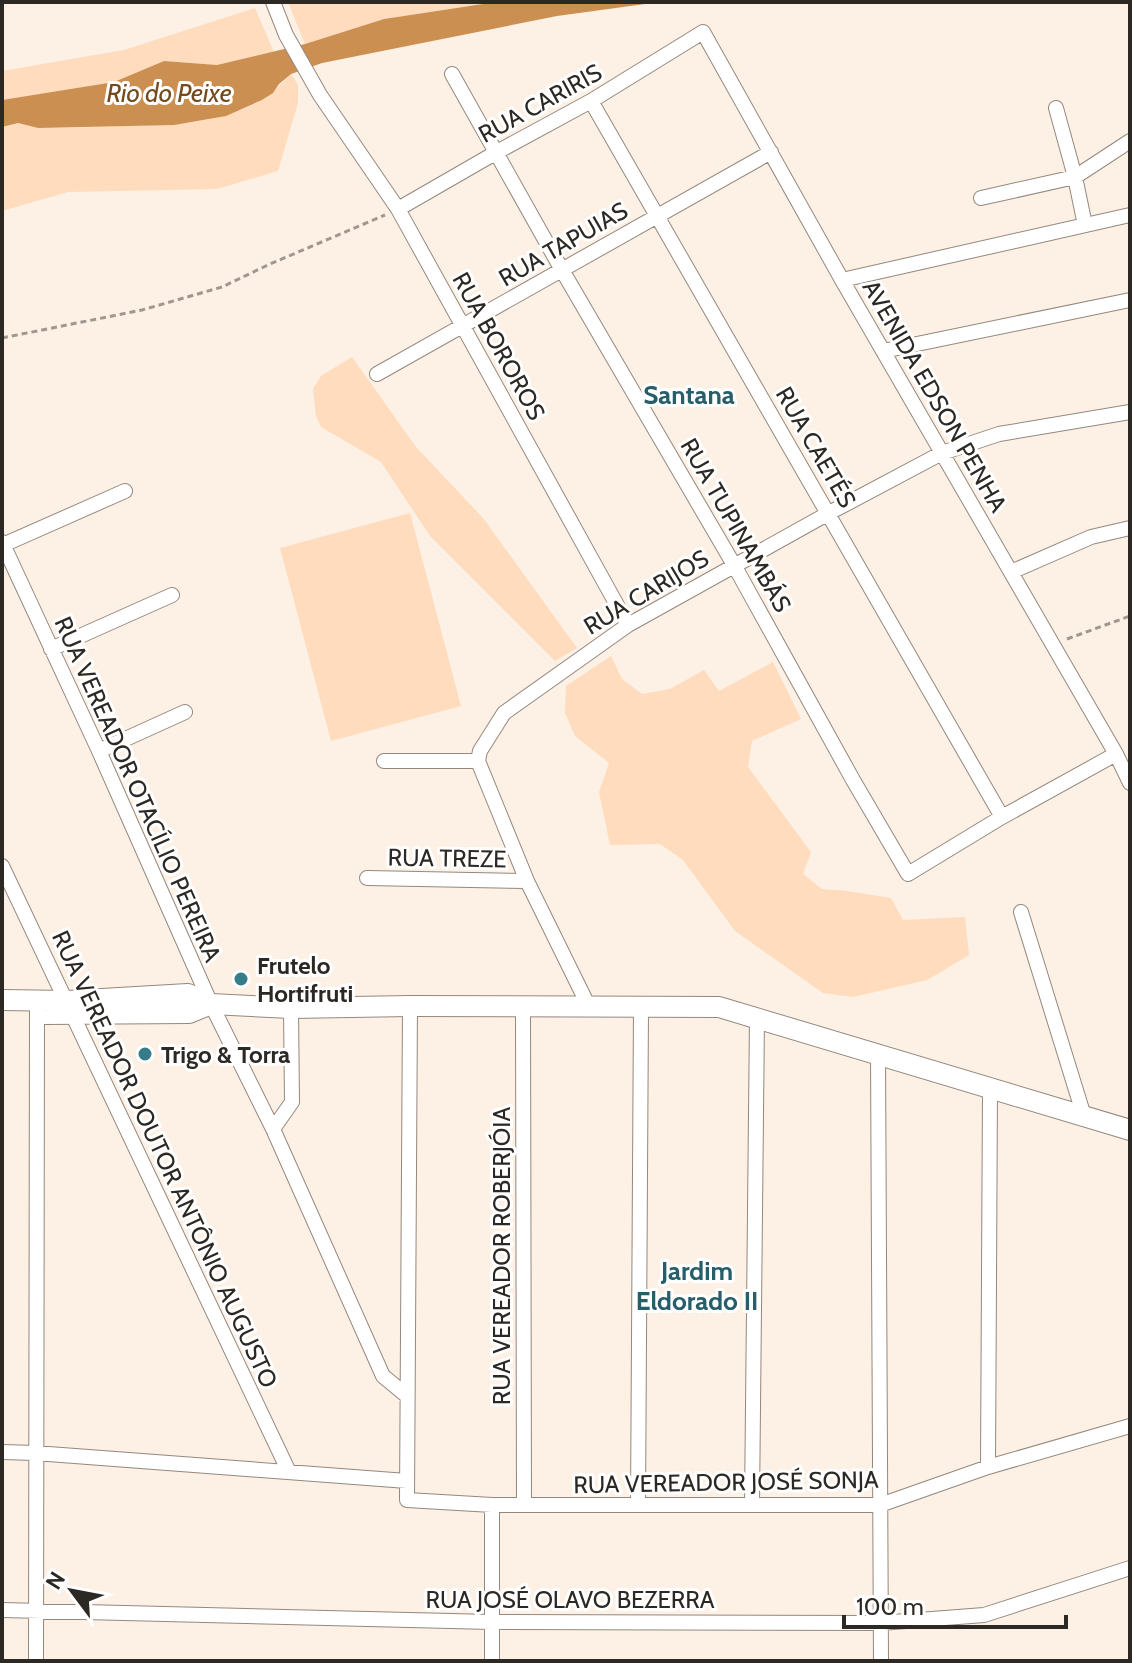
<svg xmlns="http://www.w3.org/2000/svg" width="1132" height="1663" viewBox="0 0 1132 1663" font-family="Cabin,sans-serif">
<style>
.green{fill:#fedcbd}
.water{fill:#cc8f52}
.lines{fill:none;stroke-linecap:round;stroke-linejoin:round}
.street-casing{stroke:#94887e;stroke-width:16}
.secondary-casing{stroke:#94887e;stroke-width:22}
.path{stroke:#a0978f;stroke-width:3;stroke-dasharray:6 4;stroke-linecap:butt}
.street{stroke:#fff;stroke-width:14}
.secondary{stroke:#fff;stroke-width:20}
.poi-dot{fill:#377c89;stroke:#fff;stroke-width:3}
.labels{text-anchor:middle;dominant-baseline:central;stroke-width:6;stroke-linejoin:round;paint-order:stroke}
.street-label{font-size:24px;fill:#2c2823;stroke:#fff}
.poi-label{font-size:24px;font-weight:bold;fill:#2c2823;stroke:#fff;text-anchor:start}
.water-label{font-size:26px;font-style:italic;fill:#744a1d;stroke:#fff}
.neighbourhood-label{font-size:26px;font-weight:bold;fill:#275e69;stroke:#fff}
</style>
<rect width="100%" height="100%" fill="#fdf0e5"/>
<path class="green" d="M 288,2 L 496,2 L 384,19 L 305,44 Z
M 255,8 L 274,52 L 217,65 L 164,61 L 114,82 L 2,100 L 2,71 L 124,50 Z
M 291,74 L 298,85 L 298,103 L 278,171 L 217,189 L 68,192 L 2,211 L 2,127 L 18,123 L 38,128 C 67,128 96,127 125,126 C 174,125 221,123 264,99 C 275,92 282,82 291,74 Z
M 352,357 L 416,447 L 483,518 L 577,648 L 555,661 L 430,536 L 381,462 L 321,427 L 316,416 L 313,389 L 321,376 Z
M 410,513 L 461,706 L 331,741 L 280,548 Z
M 611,656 L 622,679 L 642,694 L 670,689 L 704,670 L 719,691 L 773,662 L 801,719 L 752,741 L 748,767 L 811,852 L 803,874 L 822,889 L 847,891 L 891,898 L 903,920 L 965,917 L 969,955 L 927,980 L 853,997 L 823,993 L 735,931 L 683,860 L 660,844 L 610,845 L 599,792 L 609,763 L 575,736 L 565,713 L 566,686 Z"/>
<path class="water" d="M 496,2 L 660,2 L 557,16 L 322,63 L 291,74 L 279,84 L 273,93 L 262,100 L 226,116 L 174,125 L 38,128 L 18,123 L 2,127 L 2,100 L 114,82 L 164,61 L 217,65 L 305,44 L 384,19 Z"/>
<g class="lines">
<defs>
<path id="street" d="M 273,2 L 286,35 L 320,95 L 398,209 L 628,625
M 452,74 L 562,270 L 734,565 L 853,780 L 908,874 L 1002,817 L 1116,754
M 591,101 L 1002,817
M 1056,108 L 1075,177 L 1085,225
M 981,198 L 1075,177 L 1130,141
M 398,209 L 497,152 L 591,101 L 703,32 L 842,280 L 1116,754 L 1130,783
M 842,280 L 1130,215
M 883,351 L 1130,300
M 377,374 L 771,152
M 2,542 L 99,751 L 211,1004 L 273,1129 L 383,1376 L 406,1395
M 3,545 L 125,491
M 1011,572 L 1091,537 L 1130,528
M 51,649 L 172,595
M 99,751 L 185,712
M 384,761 L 478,761
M 2,866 L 289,1472
M 367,878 L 527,881
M 1021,912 L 1084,1116
M 410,1006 L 407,1500 L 492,1505 L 880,1505 L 988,1467 L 1130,1426
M 523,1007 L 524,1505
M 589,1007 L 527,881 L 478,761 L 480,751 L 504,713 L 628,625 L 829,513 L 942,453 L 999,434 L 1130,412
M 878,1054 L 881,1661
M 273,1129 L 292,1102 L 291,1008
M 2,1452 L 35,1453 L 407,1481
M 988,1467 L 990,1088
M 492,1505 L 492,1661
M 638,1505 L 641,1008
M 752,1505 L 757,1017
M 2,1610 L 492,1622 L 880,1623 L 984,1615 L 1130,1568
M 36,1661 L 37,1001"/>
<path id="secondary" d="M 2,1000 L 67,1001 L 188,994 L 211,1004 L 291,1008 L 410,1006 L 719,1007 L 1130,1130
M 45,1014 L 189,1013 L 211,1004"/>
</defs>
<use href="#street" class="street-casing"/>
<use href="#secondary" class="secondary-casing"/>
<path class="path" d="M 2,338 L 142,310 L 222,287 L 270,264 L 385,215
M 1067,639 L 1130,616"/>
<use href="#street" class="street"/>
<use href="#secondary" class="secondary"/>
</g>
<g class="poi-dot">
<circle cx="241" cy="979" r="8"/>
<circle cx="145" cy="1054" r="8"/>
</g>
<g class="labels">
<g class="street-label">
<text transform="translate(540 103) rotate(-29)">RUA CARIRIS</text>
<text transform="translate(563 244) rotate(-30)">RUA TAPUIAS</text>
<text transform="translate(499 346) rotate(61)">RUA BOROROS</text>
<text transform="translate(935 396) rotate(60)">AVENIDA EDSON PENHA</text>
<text transform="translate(816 447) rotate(60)">RUA CAETÉS</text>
<text transform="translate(736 525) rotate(60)">RUA TUPINAMBÁS</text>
<text transform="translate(646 592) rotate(-31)">RUA CARIJOS</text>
<text transform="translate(138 789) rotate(66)">RUA VEREADOR OTACÍLIO PEREIRA</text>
<text transform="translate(447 858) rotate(1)">RUA TREZE</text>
<text transform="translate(165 1159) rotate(65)">RUA VEREADOR DOUTOR ANTÔNIO AUGUSTO</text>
<text transform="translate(501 1256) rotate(-90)">RUA VEREADOR ROBERJÓIA</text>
<text transform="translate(726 1482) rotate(-1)">RUA VEREADOR JOSÉ SONJA</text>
<text x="570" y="1599">RUA JOSÉ OLAVO BEZERRA</text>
</g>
<g class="poi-label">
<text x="257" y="965">Frutelo<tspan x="257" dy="28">Hortifruti</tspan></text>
<text x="161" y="1054">Trigo &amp; Torra</text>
</g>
<g class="water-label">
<text x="169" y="93">Rio do Peixe</text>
</g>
<g class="neighbourhood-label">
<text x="689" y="395">Santana</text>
<text x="697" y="1271">Jardim<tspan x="697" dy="30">Eldorado II</tspan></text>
</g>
</g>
<rect width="1132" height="1663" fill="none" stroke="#2c2823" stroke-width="8"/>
<g transform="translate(72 1591) rotate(302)" stroke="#ffffff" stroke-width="6" paint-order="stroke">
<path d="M0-6L14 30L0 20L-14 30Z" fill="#2c2823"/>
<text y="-12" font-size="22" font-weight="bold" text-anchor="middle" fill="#2c2823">N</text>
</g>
<path d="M844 1615v12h222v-12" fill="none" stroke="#2c2823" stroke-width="4"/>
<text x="856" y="1615" font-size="24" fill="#2c2823" stroke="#ffffff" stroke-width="6" paint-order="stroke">100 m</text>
</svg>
